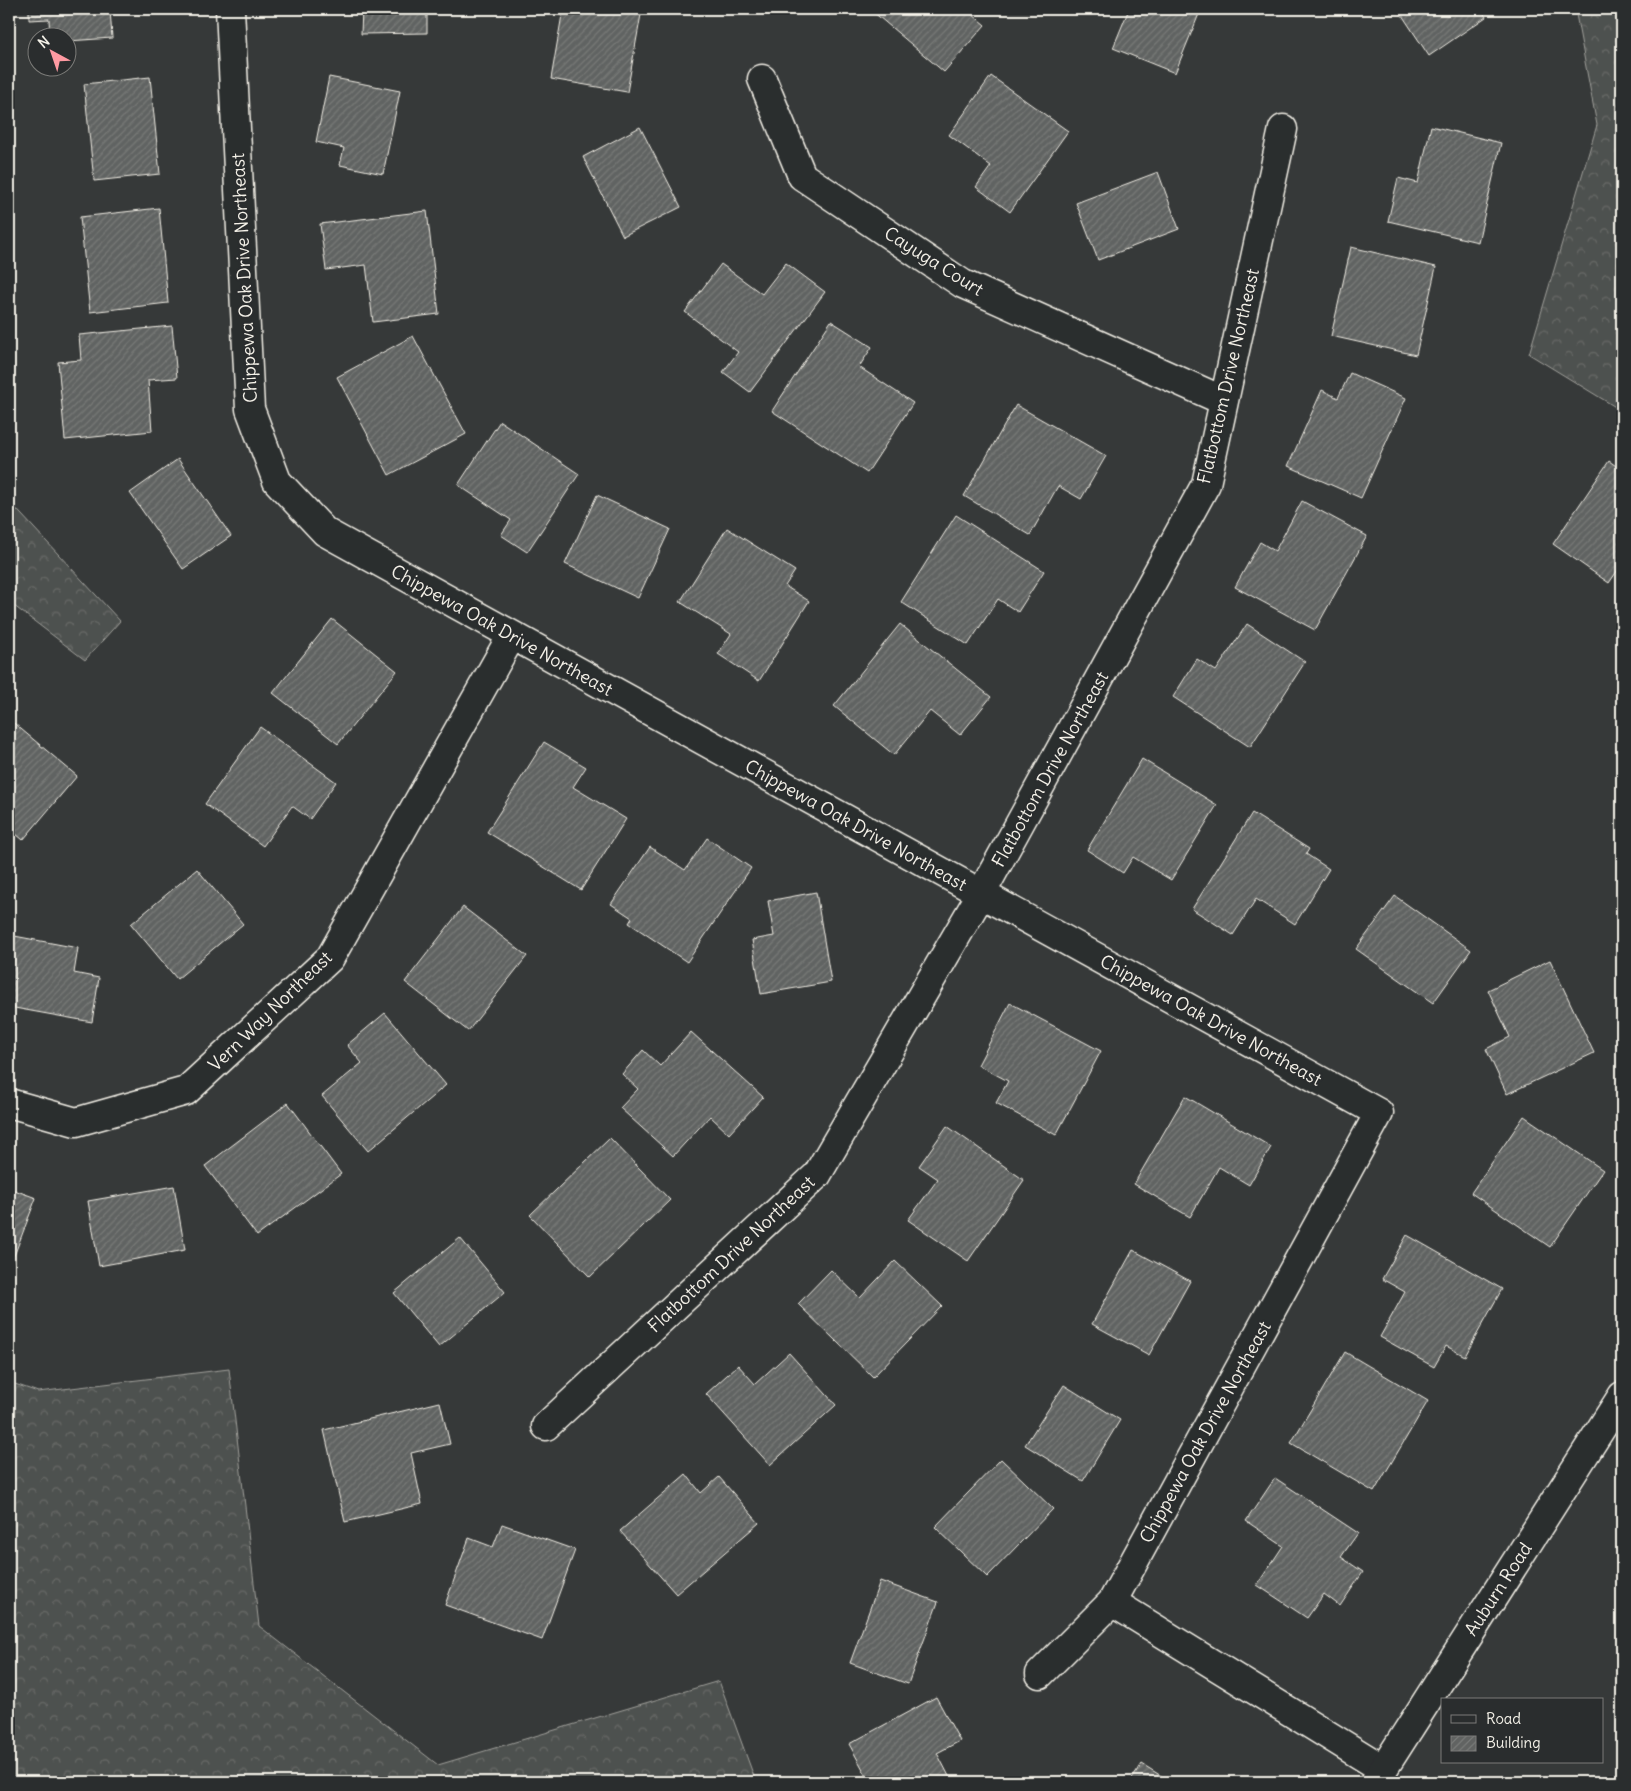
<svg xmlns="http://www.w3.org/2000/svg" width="1631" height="1791" viewBox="0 0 1631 1791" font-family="Delius,sans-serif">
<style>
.forest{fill:url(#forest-crowns);stroke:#a1a19c}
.building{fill:url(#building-hatch);stroke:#f4f1e8}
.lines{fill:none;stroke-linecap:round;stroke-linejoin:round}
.minor-casing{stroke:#f4f1e8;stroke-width:31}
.primary-casing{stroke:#f4f1e8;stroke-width:31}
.minor{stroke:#2a2d2e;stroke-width:28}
.primary{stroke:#2a2d2e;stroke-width:28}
.labels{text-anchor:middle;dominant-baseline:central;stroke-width:4.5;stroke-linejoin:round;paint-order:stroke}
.street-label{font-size:18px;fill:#f4f1e8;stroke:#2a2d2e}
</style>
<defs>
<pattern id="forest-crowns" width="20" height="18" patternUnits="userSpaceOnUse" patternTransform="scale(1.25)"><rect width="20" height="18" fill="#4e514f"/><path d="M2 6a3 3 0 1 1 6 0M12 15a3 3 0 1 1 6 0" fill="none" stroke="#686a68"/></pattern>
<pattern id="building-hatch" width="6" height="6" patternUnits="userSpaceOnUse" patternTransform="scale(1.25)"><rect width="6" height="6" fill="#616362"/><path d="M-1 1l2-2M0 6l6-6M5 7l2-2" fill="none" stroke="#787a78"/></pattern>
</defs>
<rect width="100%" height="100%" fill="#363939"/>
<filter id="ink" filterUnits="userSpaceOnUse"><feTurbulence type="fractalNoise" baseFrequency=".02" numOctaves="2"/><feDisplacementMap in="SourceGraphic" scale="10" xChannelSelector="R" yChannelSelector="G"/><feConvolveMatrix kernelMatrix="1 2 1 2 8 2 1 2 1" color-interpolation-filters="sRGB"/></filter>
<g filter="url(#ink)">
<path class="forest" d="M 1575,9 L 1622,9 L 1622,411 L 1529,354 L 1597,125 Z
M 9,501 L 120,621 L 85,660 L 9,602 Z
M 229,1369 L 259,1626 L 438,1765 L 719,1681 L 756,1782 L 9,1782 L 9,1382 L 38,1392 Z"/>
<path class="building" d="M 29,9 L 110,9 L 112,38 L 68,41 L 68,38 L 50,38 L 49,19 L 29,20 Z
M 362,9 L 427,9 L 427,33 L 361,34 Z
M 563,9 L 642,9 L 627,92 L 551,79 Z
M 874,9 L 966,9 L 985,25 L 944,72 L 872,11 Z
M 1129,9 L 1201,9 L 1175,73 L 1113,48 Z
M 1398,9 L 1481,9 L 1486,17 L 1429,56 Z
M 991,76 L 1068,131 L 1010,212 L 976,187 L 991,166 L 949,135 Z
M 150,77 L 160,174 L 94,181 L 84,84 Z
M 329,77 L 400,91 L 383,174 L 340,165 L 344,148 L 316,142 Z
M 1431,126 L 1501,143 L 1478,242 L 1388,221 L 1398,178 L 1418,183 Z
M 640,127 L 681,207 L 623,236 L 583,157 Z
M 1158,172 L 1179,229 L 1098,260 L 1076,203 Z
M 159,208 L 168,303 L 90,312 L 80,217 Z
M 427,211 L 439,314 L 373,322 L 366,265 L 326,270 L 320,224 Z
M 1351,247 L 1436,267 L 1416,355 L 1331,336 Z
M 786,263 L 825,292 L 750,392 L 723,372 L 738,352 L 685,312 L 721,264 L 762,294 Z
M 831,321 L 872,347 L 859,367 L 913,403 L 867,473 L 772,411 Z
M 172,326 L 177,378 L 148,380 L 152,431 L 65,440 L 58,362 L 81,360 L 79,335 Z
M 413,336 L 466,434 L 389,475 L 337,377 Z
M 1350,373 L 1406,398 L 1361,498 L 1288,466 L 1322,390 L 1338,398 Z
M 1016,405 L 1106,456 L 1081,499 L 1058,486 L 1030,535 L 964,496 Z
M 500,421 L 579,474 L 527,552 L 501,535 L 511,520 L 458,485 Z
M 178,459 L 231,536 L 183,569 L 130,493 Z
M 1609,461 L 1622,470 L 1622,564 L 1609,583 L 1553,544 Z
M 597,495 L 670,529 L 638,598 L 565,564 Z
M 1302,501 L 1367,536 L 1315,630 L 1235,587 L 1260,542 L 1275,551 Z
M 956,515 L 1044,571 L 1018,612 L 998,599 L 968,645 L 901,602 Z
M 727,528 L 795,571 L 785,586 L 809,601 L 759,681 L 718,654 L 731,634 L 680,602 Z
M 332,619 L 397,671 L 338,744 L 273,693 Z
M 900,624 L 991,697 L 960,735 L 930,711 L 894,755 L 834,706 Z
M 1247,624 L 1305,662 L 1250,747 L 1173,697 L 1197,659 L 1216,671 Z
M 9,719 L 77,776 L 23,840 L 9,828 Z
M 260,727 L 336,782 L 310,819 L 292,806 L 263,846 L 205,804 Z
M 544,742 L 586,767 L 573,787 L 626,819 L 581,890 L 487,832 Z
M 1142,759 L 1217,805 L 1171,880 L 1133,857 L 1123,873 L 1087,850 Z
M 1252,813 L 1309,849 L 1306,854 L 1329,869 L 1295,924 L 1256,899 L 1233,935 L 1192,909 Z
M 707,838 L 751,868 L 687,962 L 629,923 L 632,918 L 611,904 L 650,847 L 685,870 Z
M 197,869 L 243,924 L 177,979 L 131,924 Z
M 816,892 L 831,982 L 761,994 L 752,940 L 774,936 L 768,901 Z
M 1395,896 L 1471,950 L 1433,1003 L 1356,949 Z
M 463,907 L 527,956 L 468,1031 L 405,982 Z
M 9,935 L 78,948 L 74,973 L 99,978 L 92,1022 L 9,1007 Z
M 1550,960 L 1594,1053 L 1507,1094 L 1486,1049 L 1510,1037 L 1488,990 Z
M 1010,1003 L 1101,1051 L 1056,1135 L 996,1103 L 1008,1081 L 978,1065 Z
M 385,1013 L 446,1085 L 368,1151 L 322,1096 L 362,1063 L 347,1045 Z
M 691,1032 L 763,1097 L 729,1134 L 710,1116 L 673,1156 L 620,1108 L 638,1089 L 622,1074 L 643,1050 L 660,1066 Z
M 1185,1096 L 1271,1147 L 1249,1185 L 1219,1167 L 1190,1217 L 1134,1184 Z
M 288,1103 L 341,1174 L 257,1236 L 205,1166 Z
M 1524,1116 L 1603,1170 L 1550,1247 L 1471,1193 Z
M 947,1126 L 1024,1180 L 968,1261 L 908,1220 L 938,1179 L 919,1166 Z
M 610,1138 L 670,1200 L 590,1277 L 530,1215 Z
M 174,1186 L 185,1250 L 99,1266 L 88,1201 Z
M 9,1188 L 36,1198 L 9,1269 Z
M 1407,1235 L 1502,1289 L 1465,1356 L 1446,1346 L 1434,1367 L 1380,1337 L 1405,1292 L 1382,1279 Z
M 460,1238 L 505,1292 L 439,1347 L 394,1293 Z
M 1133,1250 L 1190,1281 L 1149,1355 L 1092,1324 Z
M 895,1261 L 942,1306 L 873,1377 L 798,1304 L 831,1270 L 860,1298 Z
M 1345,1352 L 1428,1401 L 1374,1492 L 1291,1443 Z
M 789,1353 L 836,1405 L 770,1465 L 706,1394 L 738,1365 L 755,1384 Z
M 1064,1385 L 1120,1420 L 1083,1481 L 1025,1445 Z
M 440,1402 L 450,1444 L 411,1453 L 422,1504 L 345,1522 L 324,1430 Z
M 1001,1459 L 1053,1509 L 987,1577 L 935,1527 Z
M 686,1474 L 701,1493 L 719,1477 L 759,1523 L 676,1594 L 620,1531 Z
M 1275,1478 L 1358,1533 L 1341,1557 L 1363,1572 L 1340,1606 L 1324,1594 L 1307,1618 L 1257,1585 L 1283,1546 L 1246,1521 Z
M 502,1524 L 575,1550 L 542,1640 L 445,1605 L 469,1538 L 493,1547 Z
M 880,1581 L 938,1602 L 908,1684 L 850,1663 Z
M 936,1697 L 960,1741 L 937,1753 L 952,1782 L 870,1782 L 849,1744 Z
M 1142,1764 L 1171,1782 L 1130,1782 Z"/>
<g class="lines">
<defs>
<path id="minor" d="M 230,9 L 250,409 L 277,481 L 325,532 L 1379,1113 L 1112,1602 L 1383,1769
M 762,79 L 802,176 L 963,284 L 1224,401
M 9,1103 L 76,1122 L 186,1091 L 330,958 L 512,635
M 546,1426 L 817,1175 L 981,894 L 1206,484 L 1283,129
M 1040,1674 L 1112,1602"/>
<path id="primary" d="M 1375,1782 L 1622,1396"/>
</defs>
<use href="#minor" class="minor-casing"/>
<use href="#primary" class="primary-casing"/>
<use href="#minor" class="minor"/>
<use href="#primary" class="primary"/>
</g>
</g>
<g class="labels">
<g class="street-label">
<text transform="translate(934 261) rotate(32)">Cayuga Court</text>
<text transform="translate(244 278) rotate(-93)">Chippewa Oak Drive Northeast</text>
<text transform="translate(1228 376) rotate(-77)">Flatbottom Drive Northeast</text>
<text transform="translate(502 630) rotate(29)">Chippewa Oak Drive Northeast</text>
<text transform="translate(1050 769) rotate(-61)">Flatbottom Drive Northeast</text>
<text transform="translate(856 825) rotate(29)">Chippewa Oak Drive Northeast</text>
<text transform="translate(270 1011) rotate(-44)">Vern Way Northeast</text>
<text transform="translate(1211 1020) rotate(29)">Chippewa Oak Drive Northeast</text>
<text transform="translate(731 1254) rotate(-43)">Flatbottom Drive Northeast</text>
<text transform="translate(1205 1432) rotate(-61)">Chippewa Oak Drive Northeast</text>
<text transform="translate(1498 1589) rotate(-57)">Auburn Road</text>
</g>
</g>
<rect width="1631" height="1791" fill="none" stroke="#2a2d2e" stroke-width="30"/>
<rect x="15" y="15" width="1601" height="1761" fill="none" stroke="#f4f1e8" stroke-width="2" filter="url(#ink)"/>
<rect x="1441" y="1698" width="162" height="65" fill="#2a2d2e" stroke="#7b7b78"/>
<rect x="1451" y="1715" width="25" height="8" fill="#2a2d2e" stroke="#7b7b78"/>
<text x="1486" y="1724" font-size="15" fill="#f4f1e8">Road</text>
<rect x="1451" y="1736" width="25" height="15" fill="url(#building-hatch)" stroke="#7b7b78"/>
<text x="1486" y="1748" font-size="15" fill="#f4f1e8">Building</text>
<g transform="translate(52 52) rotate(320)"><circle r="24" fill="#2a2d2e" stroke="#7b7b78"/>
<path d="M0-4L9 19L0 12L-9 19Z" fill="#ff9aa2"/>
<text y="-8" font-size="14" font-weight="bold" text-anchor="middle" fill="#f4f1e8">N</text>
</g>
</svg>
